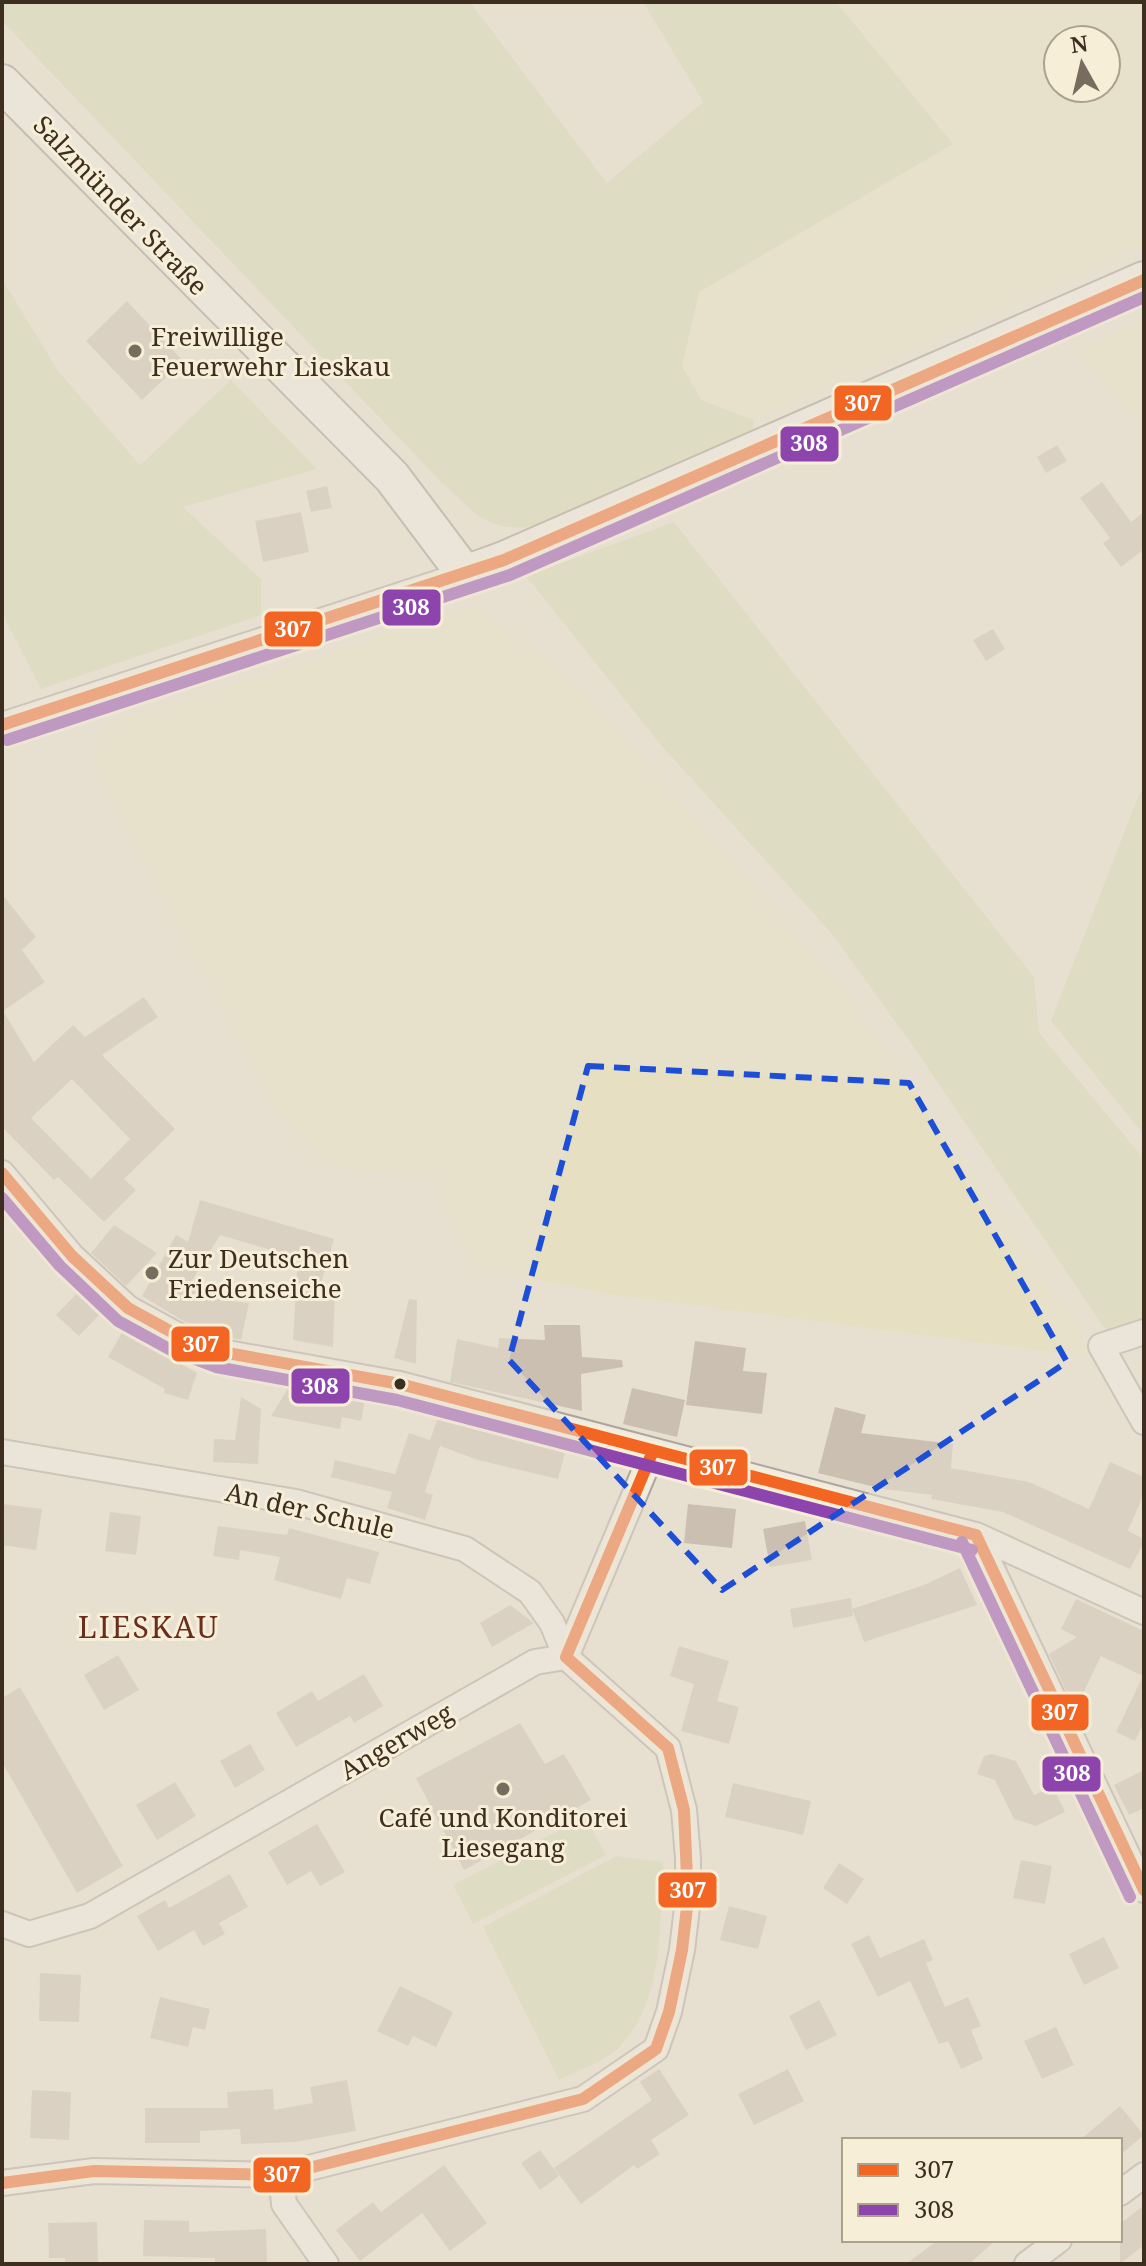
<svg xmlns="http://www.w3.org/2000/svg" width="1146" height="2266" viewBox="0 0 1146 2266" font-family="'Noto Serif',serif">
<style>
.farmland{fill:#e6dfc2;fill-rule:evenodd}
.green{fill:#d6d7b3}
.building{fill:#cbbfb2;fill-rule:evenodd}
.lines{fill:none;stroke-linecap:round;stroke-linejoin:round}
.street-casing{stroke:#ada599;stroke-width:28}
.secondary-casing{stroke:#9c958a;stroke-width:40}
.street{stroke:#efebe3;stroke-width:24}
.secondary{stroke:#efebe3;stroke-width:36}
.bus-1-casing{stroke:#f7eed8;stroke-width:18}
.bus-2-casing{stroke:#f7eed8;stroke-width:18}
.bus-1{stroke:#f26522;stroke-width:12}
.bus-2{stroke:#8e44ad;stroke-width:12}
.marked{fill:none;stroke:#1d4ed8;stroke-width:6;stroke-dasharray:16 10;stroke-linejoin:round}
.poi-dot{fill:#786c5e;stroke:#f7eed8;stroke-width:3}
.bus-dot{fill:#3d2e20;stroke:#f7eed8;stroke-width:3}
.labels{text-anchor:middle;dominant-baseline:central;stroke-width:6;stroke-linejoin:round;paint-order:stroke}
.street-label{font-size:26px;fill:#3d2e20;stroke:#f7eed8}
.poi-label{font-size:26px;fill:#3d2e20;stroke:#f7eed8;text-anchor:start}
.quarter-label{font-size:30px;letter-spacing:2px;fill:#6b2e1e;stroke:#f7eed8}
.line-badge{stroke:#f7eed8;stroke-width:3}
.badge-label{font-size:22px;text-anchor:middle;font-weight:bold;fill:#fff}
</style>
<rect width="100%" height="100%" fill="#e7e0d1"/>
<path class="farmland" d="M 836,2 L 1144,2 L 1144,245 L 754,420 L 701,400 L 682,366 L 699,292 L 952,144 ZM 1058,40 L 1106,40 L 1106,88 L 1058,88 Z
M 1144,320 L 1144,431 L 1078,351 Z
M 474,605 L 577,685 L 837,981 L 1089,1340 L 1093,1357 L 621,1296 L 474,1268 L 451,1225 L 436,1177 L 325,1166 L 275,1110 L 95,769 L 96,744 L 109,724 Z"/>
<path class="green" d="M 2,2 L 470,2 L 607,183 L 703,102 L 643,2 L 836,2 L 953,144 L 699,292 L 682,366 L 701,400 L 754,420 L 752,436 L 539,526 C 484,533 479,515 441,482 L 2,21 Z
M 2,279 L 59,372 L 140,465 L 231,380 L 317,469 L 183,507 L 261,579 L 261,615 L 41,689 L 2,613 Z
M 674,522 L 1034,977 L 1039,1033 L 1144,1159 L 1144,1323 L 1107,1332 L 915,1049 L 832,934 L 660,744 L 526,576 Z
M 1144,790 L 1144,1135 L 1051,1021 L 1139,794 Z
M 585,1817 L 606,1855 L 473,1924 L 453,1885 Z
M 616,1856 L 663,1862 C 659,1926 666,2004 615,2051 C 600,2063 577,2071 559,2080 L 483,1927 Z"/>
<path class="building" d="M 127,301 L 183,361 L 142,400 L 86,341 Z
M 1057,445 L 1067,461 L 1046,473 L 1037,457 Z
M 1102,482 L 1131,522 L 1144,512 L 1144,549 L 1121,567 L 1103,543 L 1110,538 L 1080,498 Z
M 327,486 L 332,508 L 311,512 L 306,491 Z
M 301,512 L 309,552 L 263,562 L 255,521 Z
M 993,629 L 1005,649 L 986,661 L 973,640 Z
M 2,894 L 36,937 L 22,950 L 45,982 L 3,1011 L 34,1062 L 73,1025 L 85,1037 L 144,997 L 158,1017 L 102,1055 L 175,1129 L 124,1179 L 136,1190 L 104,1222 L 58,1177 L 54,1180 L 2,1127 ZM 72,1079 L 130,1139 L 91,1179 L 31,1118 Z
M 200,1200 L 334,1239 L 319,1290 L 335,1290 L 333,1347 L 293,1340 L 298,1258 L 220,1235 L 190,1284 L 215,1299 L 249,1303 L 241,1340 L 226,1337 L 185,1322 L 142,1296 L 176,1235 L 188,1242 Z
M 114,1225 L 157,1253 L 126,1286 L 91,1253 Z
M 78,1292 L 101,1313 L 79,1336 L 56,1315 Z
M 409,1299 L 417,1300 L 416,1364 L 394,1358 Z
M 544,1325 L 580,1325 L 582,1357 L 622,1360 L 623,1367 L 581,1374 L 582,1411 L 450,1382 L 457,1339 L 498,1348 L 499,1338 L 545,1340 Z
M 123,1331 L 197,1373 L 188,1400 L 164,1393 L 165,1389 L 108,1357 Z
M 695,1341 L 746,1348 L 743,1371 L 767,1373 L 762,1414 L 686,1405 Z
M 290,1385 L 365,1400 L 361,1421 L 342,1417 L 340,1429 L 271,1416 Z
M 632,1388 L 685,1400 L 677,1437 L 623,1424 Z
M 241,1397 L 261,1409 L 258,1464 L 213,1462 L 214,1439 L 235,1440 Z
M 835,1407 L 866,1415 L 861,1433 L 953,1444 L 951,1468 L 1029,1482 L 1089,1509 L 1110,1462 L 1144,1477 L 1144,1493 L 1128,1531 L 1144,1539 L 1144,1542 L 1130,1569 L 1003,1512 L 931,1499 L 932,1495 L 883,1489 L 818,1473 Z
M 439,1415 L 507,1438 L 565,1453 L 558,1479 L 478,1460 L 440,1446 L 425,1492 L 433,1495 L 425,1520 L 387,1508 L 392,1492 L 331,1477 L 335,1460 L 395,1474 L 409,1433 L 430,1440 Z
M 2,1504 L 42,1509 L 36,1550 L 2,1545 Z
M 688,1504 L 736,1509 L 732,1548 L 684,1543 Z
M 110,1512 L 141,1516 L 136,1555 L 105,1551 Z
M 805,1521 L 812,1560 L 770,1567 L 763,1529 Z
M 218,1526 L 287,1535 L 289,1528 L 379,1552 L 370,1584 L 347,1578 L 341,1599 L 274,1580 L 280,1557 L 240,1550 L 239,1560 L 213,1556 Z
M 960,1568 L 977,1605 L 864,1642 L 852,1609 L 924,1585 Z
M 851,1598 L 853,1616 L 793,1628 L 790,1609 Z
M 1076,1599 L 1144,1631 L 1144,1722 L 1135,1741 L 1116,1732 L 1143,1676 L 1101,1656 L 1075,1710 L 1049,1654 L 1077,1637 L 1061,1629 Z
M 510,1605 L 534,1623 L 492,1647 L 480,1623 Z
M 679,1646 L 729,1661 L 717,1701 L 739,1707 L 729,1744 L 681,1731 L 694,1684 L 670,1676 Z
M 118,1655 L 139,1690 L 104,1710 L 84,1675 Z
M 364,1674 L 383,1706 L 354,1723 L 350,1716 L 296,1747 L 276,1713 L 312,1691 L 318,1701 Z
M 20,1687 L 123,1866 L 77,1893 L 2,1762 L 2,1698 Z
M 520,1723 L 545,1764 L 564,1754 L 591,1800 L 464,1870 L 416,1778 Z
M 250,1744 L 265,1770 L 235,1788 L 220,1761 Z
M 992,1754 L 1016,1761 L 1034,1795 L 1053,1787 L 1065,1812 L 1036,1826 L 1014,1819 L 995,1780 L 977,1774 L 984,1756 Z
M 1144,1770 L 1144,1808 L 1129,1815 L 1114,1785 Z
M 175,1782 L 196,1816 L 157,1840 L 136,1805 Z
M 733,1783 L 811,1801 L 803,1835 L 725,1817 Z
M 317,1824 L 345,1872 L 320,1886 L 311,1871 L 287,1885 L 268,1852 Z
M 1021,1860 L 1052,1866 L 1045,1904 L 1013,1898 Z
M 839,1863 L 864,1879 L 847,1904 L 823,1888 Z
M 230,1874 L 248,1907 L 219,1923 L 225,1934 L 203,1946 L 194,1930 L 158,1951 L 137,1916 L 165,1900 L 169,1908 Z
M 729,1906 L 767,1916 L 758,1949 L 720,1940 Z
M 869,1935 L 880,1958 L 924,1939 L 933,1960 L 926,1963 L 945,2007 L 968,1997 L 981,2026 L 971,2030 L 983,2059 L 961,2069 L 948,2041 L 939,2044 L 910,1981 L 878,1997 L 851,1944 Z
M 1104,1937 L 1119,1968 L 1084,1985 L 1069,1954 Z
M 40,1973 L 81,1975 L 79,2022 L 39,2021 Z
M 400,1986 L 453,2012 L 436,2047 L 413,2036 L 408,2046 L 377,2031 Z
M 160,1997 L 210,2009 L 205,2030 L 193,2027 L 188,2047 L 150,2038 Z
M 819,2000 L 837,2035 L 806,2050 L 789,2016 Z
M 1056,2027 L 1074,2065 L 1042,2079 L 1024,2041 Z
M 659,2069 L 689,2115 L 651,2140 L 660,2154 L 637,2169 L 634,2165 L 581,2204 L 554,2168 L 652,2100 L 640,2082 Z
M 788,2069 L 804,2101 L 754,2125 L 738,2094 Z
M 347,2080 L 356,2131 L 295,2142 L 241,2144 L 240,2129 L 200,2131 L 200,2143 L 145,2143 L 145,2108 L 228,2108 L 227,2092 L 273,2089 L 274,2110 L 313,2103 L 310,2087 Z
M 32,2090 L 71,2092 L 69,2140 L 30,2138 Z
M 1120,2106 L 1144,2135 L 1120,2155 L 1120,2140 L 1080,2140 Z
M 540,2150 L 559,2176 L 540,2190 L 521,2163 Z
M 444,2165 L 487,2223 L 450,2251 L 422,2213 L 360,2261 L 336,2230 L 373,2202 L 381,2212 Z
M 1144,2205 L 1144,2245 L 1120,2264 L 1120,2224 Z
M 144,2220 L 189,2221 L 189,2232 L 266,2229 L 267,2264 L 215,2264 L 215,2258 L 143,2256 Z
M 97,2222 L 98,2264 L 65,2264 L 65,2258 L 49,2258 L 48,2223 Z
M 938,2240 L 996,2240 L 969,2264 L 906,2264 Z"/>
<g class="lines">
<defs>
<path id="street" d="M 2,725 L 465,574
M 2,1173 L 72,1256 L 128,1308 L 179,1336 L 222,1352 L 400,1384 L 976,1535 L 1144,1612
M 1144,1332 L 1101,1346 L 1144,1422
M 2,1452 L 296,1502 L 465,1549 L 530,1592 L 552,1623 L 566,1657 L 668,1748 L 684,1810 L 688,1858 L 688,1899 L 682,1950 L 669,2012 L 656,2049 L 583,2099 L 281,2175 L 94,2171 L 2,2183
M 976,1535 L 1144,1890
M 566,1657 L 653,1451
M 2,1924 L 29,1934 L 90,1916 L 535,1662 L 566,1657
M 281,2175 L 284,2204 L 326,2264
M 1120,2193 L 1144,2175
M 1027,2264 L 1059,2240"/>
<path id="secondary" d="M 2,83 L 392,477 L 465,574 L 504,560 L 1144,280"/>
</defs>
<use href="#street" class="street-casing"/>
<use href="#secondary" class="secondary-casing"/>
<use href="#street" class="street"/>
<use href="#secondary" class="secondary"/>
<defs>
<path id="bus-1" d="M 2,725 L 504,560 L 1144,280
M 2,1173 L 72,1256 L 128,1308 L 179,1336 L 222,1352 L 400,1384 L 976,1535
M 976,1535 L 1144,1890
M 566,1657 L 653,1451
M 2,2183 L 94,2171 L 281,2175 L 583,2099 L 656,2049 L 669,2012 L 682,1950 L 688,1899 L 684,1810 L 668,1748 L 566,1657"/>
<path id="bus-2" d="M 7,740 L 510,575 L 1144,297
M 2,1198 L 60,1266 L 118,1321 L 171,1350 L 216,1367 L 397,1400 L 972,1550
M 962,1542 L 1130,1897"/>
</defs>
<use href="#bus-1" class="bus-1-casing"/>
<use href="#bus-2" class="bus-2-casing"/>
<use href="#bus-1" class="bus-1"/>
<use href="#bus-2" class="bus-2"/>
</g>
<path d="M0 0H1146V2266H0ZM 588,1066 L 909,1083 L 1067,1362 L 722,1590 L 509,1360 Z" fill="#e7e0d1" fill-opacity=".55" fill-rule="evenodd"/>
<path class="marked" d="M 588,1066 L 909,1083 L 1067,1362 L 722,1590 L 509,1360 Z"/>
<g class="poi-dot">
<circle cx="135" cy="351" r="8"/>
<circle cx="152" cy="1273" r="8"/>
<circle cx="503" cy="1789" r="8"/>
</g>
<circle class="bus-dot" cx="400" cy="1384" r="7"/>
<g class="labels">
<g class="street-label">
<text transform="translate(121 205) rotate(46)">Salzmünder Straße</text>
<text transform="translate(310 1510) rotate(13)">An der Schule</text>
<text transform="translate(396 1741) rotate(-30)">Angerweg</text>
</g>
<g class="poi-label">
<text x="151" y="336">Freiwillige<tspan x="151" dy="30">Feuerwehr Lieskau</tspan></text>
<text x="168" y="1258">Zur Deutschen<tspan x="168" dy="30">Friedenseiche</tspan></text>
<text x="503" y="1817" text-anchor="middle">Café und Konditorei<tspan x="503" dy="30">Liesegang</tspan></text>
</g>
<g class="quarter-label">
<text x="149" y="1626">LIESKAU</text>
</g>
</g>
<g class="line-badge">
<rect x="833" y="384" width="60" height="38" rx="8" fill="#f26522"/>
<rect x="779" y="425" width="61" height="38" rx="8" fill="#8e44ad"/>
<rect x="381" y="588" width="61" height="39" rx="8" fill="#8e44ad"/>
<rect x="263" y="610" width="61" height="38" rx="8" fill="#f26522"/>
<rect x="170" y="1325" width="61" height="38" rx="8" fill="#f26522"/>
<rect x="290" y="1367" width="61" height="38" rx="8" fill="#8e44ad"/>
<rect x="688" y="1448" width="61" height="39" rx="8" fill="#f26522"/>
<rect x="1030" y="1693" width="60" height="39" rx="8" fill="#f26522"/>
<rect x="1041" y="1755" width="61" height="38" rx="8" fill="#8e44ad"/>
<rect x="657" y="1871" width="61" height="38" rx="8" fill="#f26522"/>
<rect x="252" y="2156" width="60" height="38" rx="8" fill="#f26522"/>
</g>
<g class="badge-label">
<text x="863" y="411">307</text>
<text x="809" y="451">308</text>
<text x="411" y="615">308</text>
<text x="293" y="637">307</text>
<text x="201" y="1352">307</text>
<text x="320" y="1394">308</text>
<text x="718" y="1475">307</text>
<text x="1060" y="1720">307</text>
<text x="1072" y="1781">308</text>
<text x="688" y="1898">307</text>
<text x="282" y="2182">307</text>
</g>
<rect width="1146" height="2266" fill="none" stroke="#3d2e20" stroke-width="8"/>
<rect x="842" y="2138" width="280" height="104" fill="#f7eed8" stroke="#ada18e" stroke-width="2"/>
<rect x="858" y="2164" width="40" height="12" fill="#f26522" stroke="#ada18e" stroke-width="2"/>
<text x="914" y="2178" font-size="24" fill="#3d2e20">307</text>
<rect x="858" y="2204" width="40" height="12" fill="#8e44ad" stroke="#ada18e" stroke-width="2"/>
<text x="914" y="2218" font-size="24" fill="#3d2e20">308</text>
<g transform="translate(1082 64) rotate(352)"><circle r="38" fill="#f7eed8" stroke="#ada18e" stroke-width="2"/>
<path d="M0-6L14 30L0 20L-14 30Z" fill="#786c5e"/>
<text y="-12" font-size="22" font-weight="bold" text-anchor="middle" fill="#3d2e20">N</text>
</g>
</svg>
